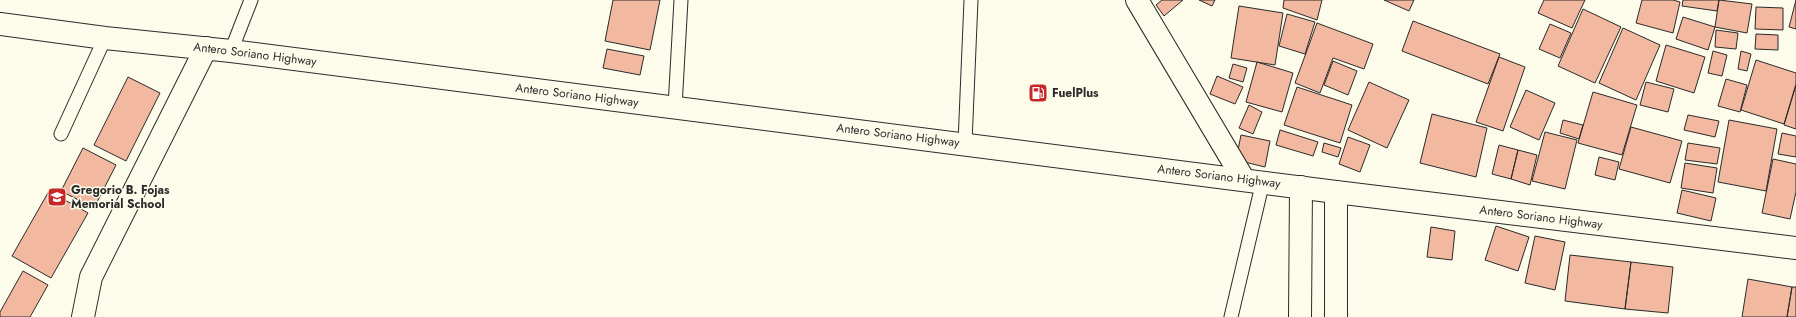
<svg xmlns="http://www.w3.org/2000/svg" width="1796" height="317" viewBox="0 0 1796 317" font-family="Jost,sans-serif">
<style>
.building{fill:#f2b8a0;stroke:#2b2b2b}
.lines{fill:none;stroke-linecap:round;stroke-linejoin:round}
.lane-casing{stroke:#2b2b2b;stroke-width:15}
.street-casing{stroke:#2b2b2b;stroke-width:24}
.primary-casing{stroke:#2b2b2b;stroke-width:24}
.lane{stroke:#fdfbea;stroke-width:13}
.street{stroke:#fdfbea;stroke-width:22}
.primary{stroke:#fdfbea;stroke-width:22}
.labels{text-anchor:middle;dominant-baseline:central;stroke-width:3;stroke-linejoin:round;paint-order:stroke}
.street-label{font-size:12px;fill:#2b2b2b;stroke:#fdfbea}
.poi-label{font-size:12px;font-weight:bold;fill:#2b2b2b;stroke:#fdfbea;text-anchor:start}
</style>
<rect width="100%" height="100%" fill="#fdfbea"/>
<path class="building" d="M 613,0 L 660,0 L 650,50 L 605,41 Z
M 1162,0 L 1183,0 L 1164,16 L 1156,5 Z
M 1199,0 L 1215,0 L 1212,6 Z
M 1284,0 L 1322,0 L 1317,20 L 1283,8 Z
M 1384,0 L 1414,0 L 1409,11 Z
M 1544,0 L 1585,0 L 1572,28 L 1538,13 Z
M 1642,0 L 1673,0 L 1680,2 L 1673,33 L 1636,23 Z
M 1683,0 L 1719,0 L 1717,11 L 1682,6 Z
M 1719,0 L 1752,4 L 1747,33 L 1715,27 Z
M 1796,0 L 1796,29 L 1789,27 Z
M 1239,6 L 1283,13 L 1275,65 L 1231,58 Z
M 1756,7 L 1783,8 L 1783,30 L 1755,29 Z
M 1583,9 L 1621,27 L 1595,83 L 1558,66 Z
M 1287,14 L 1315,22 L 1305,54 L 1279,46 Z
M 1683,17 L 1715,27 L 1708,50 L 1676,39 Z
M 1413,21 L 1500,54 L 1488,84 L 1402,51 Z
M 1317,23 L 1373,44 L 1364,69 L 1333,58 L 1320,93 L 1295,83 Z
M 1550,24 L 1571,33 L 1560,58 L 1539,49 Z
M 1623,28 L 1660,45 L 1636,100 L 1599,83 Z
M 1716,30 L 1738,33 L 1736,49 L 1715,47 Z
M 1756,34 L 1778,35 L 1778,50 L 1755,49 Z
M 1666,45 L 1705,57 L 1694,93 L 1656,81 Z
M 607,49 L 644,56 L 640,75 L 603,68 Z
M 1713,51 L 1727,55 L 1722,76 L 1708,73 Z
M 1741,51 L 1751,54 L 1747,71 L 1738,69 Z
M 1499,57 L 1525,67 L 1503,131 L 1476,122 Z
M 1756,60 L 1796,73 L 1796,84 L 1784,124 L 1741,110 Z
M 1333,61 L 1357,71 L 1348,95 L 1324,85 Z
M 1257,62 L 1293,73 L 1282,112 L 1246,102 Z
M 1233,64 L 1247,68 L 1243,82 L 1229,78 Z
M 1217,76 L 1243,87 L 1235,104 L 1210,94 Z
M 128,77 L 160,93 L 126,161 L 94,145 Z
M 1726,79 L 1747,85 L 1740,112 L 1718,106 Z
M 1369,82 L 1409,100 L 1387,148 L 1348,130 Z
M 1646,82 L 1674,89 L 1668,112 L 1640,105 Z
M 1796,85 L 1796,129 L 1784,125 Z
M 1297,87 L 1352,105 L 1340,143 L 1284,125 Z
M 1526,90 L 1555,103 L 1539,140 L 1510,127 Z
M 1593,92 L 1637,105 L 1622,155 L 1578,143 Z
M 1249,105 L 1262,112 L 1253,134 L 1239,128 Z
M 1432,114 L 1487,128 L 1476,177 L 1420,163 Z
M 1688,115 L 1719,121 L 1715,137 L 1684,130 Z
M 1563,120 L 1583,125 L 1579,139 L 1560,133 Z
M 1729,120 L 1777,129 L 1766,191 L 1718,182 Z
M 1631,127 L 1682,141 L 1670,183 L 1619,169 Z
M 1280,130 L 1318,142 L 1313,156 L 1276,145 Z
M 1545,132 L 1577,140 L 1565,189 L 1532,181 Z
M 1782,133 L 1796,136 L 1796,157 L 1778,154 Z
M 1241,135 L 1270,141 L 1265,167 L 1236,160 Z
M 1348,137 L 1370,145 L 1360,172 L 1339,164 Z
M 1324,143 L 1341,148 L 1338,157 L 1322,152 Z
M 1688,143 L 1720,148 L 1717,164 L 1685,160 Z
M 1499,145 L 1518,150 L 1511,179 L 1492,174 Z
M 83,148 L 116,165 L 94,208 L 61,191 Z
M 1518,150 L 1537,155 L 1530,185 L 1511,179 Z
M 1599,157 L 1619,162 L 1615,180 L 1595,175 Z
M 1773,159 L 1796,164 L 1796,192 L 1790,219 L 1762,213 Z
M 1685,163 L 1717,168 L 1713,193 L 1681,188 Z
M 1682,190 L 1716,198 L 1711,221 L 1677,213 Z
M 49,191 L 88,213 L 51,278 L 12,256 Z
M 1496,226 L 1529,237 L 1518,271 L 1485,260 Z
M 1431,227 L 1455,231 L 1452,260 L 1427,257 Z
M 1535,236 L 1565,242 L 1555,290 L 1525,283 Z
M 1570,255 L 1631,262 L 1625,309 L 1565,301 Z
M 1631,262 L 1673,267 L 1668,313 L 1625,309 Z
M 23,271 L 48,285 L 30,317 L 0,317 L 0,312 Z
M 1748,279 L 1792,287 L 1787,317 L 1742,317 Z
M 1792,287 L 1796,287 L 1796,317 L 1787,317 Z"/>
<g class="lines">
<defs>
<path id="lane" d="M 231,51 L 251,0
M 675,107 L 681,0
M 61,134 L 105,38
M 965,143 L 971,0
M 1231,317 L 1263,181"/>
<path id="street" d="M 1137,0 L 1244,180
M 83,317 L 91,277 L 206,48
M 1300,317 L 1301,187
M 1336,317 L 1336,192"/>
<path id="primary" d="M 0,24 L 105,38 L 231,51 L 1336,192 L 1796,248"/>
</defs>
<use href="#lane" class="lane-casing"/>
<use href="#street" class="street-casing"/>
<use href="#primary" class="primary-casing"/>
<use href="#lane" class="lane"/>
<use href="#street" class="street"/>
<use href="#primary" class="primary"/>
</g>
<defs>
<symbol id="fuel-square" viewBox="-11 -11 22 22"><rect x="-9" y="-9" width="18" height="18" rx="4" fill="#c62828" stroke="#fdfbea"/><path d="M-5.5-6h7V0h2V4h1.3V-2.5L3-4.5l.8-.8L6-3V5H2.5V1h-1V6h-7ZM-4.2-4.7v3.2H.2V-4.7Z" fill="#fff"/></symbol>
<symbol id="school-square" viewBox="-11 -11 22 22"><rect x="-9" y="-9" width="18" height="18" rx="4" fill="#c62828" stroke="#fdfbea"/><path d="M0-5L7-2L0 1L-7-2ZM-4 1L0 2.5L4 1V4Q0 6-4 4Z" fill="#fff"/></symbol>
</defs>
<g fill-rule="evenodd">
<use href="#fuel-square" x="1027" y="82" width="22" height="22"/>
<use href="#school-square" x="46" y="186" width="22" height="22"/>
</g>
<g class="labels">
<g class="street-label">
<text transform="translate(255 54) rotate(7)">Antero Soriano Highway</text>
<text transform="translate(577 95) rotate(7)">Antero Soriano Highway</text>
<text transform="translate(898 135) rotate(7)">Antero Soriano Highway</text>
<text transform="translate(1219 176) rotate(7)">Antero Soriano Highway</text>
<text transform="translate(1541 217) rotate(7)">Antero Soriano Highway</text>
</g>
<g class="poi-label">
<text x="1052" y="93">FuelPlus</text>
<text x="71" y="190">Gregorio B. Fojas<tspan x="71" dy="14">Memorial School</tspan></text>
</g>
</g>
</svg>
